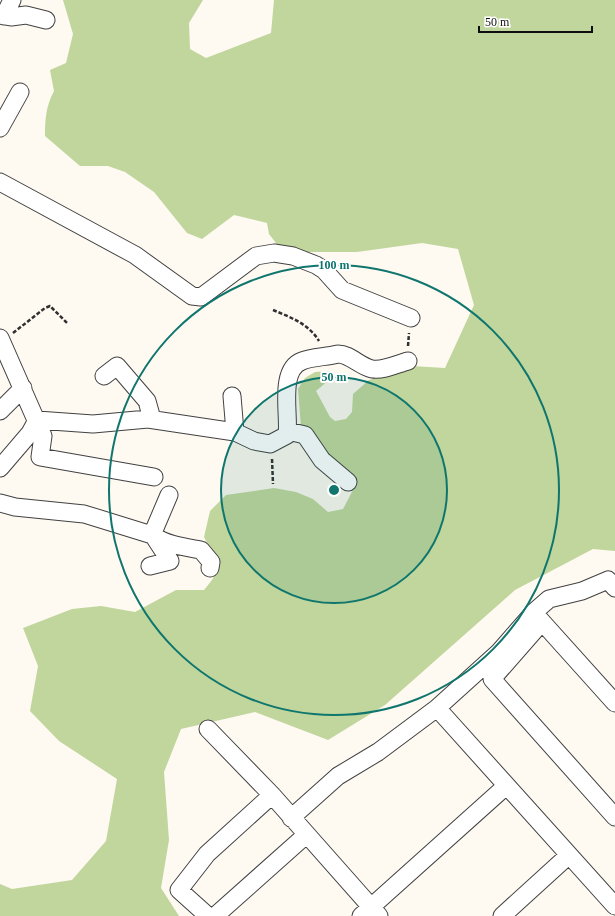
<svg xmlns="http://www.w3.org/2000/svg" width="615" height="916" viewBox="0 0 615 916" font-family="'Times New Roman',serif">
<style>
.forest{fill:#c1d69d}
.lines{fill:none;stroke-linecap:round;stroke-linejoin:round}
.street-casing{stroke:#414141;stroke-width:19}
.path{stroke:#303030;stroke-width:2.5;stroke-dasharray:4 2;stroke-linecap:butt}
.street{stroke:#fff;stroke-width:17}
.ring{fill:none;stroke:#0f766e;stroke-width:2}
.centre{fill:#0f766e;stroke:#fff;stroke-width:2}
.ring-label{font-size:12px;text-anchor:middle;font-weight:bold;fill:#0f766e;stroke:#fff;stroke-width:4;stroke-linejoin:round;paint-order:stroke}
</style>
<rect width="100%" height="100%" fill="#fef9f1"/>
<path class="forest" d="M 63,0 L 203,0 L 189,23 L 190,49 L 206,58 L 271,33 L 274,0 L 615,0 L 615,551 L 593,549 L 515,590 L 385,705 L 328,740 L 255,712 L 181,729 L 164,772 L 169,840 L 161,888 L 179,916 L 0,916 L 0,884 L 12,889 L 72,880 L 106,841 L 117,779 L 59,741 L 30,711 L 38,666 L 23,628 L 72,609 L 101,606 L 135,612 L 176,590 L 204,590 C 225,565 218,564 204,537 L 210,511 L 226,495 L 274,488 L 296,492 L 313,499 L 328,512 L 343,509 L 354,488 L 350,479 L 301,427 L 298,389 L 305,378 L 315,372 L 328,371 L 331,374 L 329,380 L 316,391 L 330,417 L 335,421 L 346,419 L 352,412 L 353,394 L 369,380 L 412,366 L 445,368 L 474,305 L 458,249 L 422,243 L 357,252 L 306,252 L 279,247 L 269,234 L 267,223 L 234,215 L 202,239 L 187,233 L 154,192 L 125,172 L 108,166 L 80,166 L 45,136 C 45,119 46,106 54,91 L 50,70 L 66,63 L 73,34 Z"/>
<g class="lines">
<defs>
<path id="street" d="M 0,15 L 11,17 L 26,15 L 46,20
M 4,16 L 12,0
M 0,128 L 20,92
M 0,182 L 135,255 L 192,296 L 201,297 L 256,256 L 274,253 L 293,256 L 316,265 L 324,270 L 342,290 L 411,318
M 0,338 L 43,436 L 40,457 L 154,477
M 104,376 L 117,366 L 147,401 L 152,419
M 232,396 L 235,432
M 0,411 L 23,388
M 37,420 L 93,424 L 148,419 L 235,432 L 254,441 L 270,444 L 287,435 C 290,416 278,370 302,361 C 312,357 326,357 338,354 C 350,354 359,366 372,369 C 383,371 397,364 408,361
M 288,431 L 305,435 L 322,460 L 348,482
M 0,468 L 30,433 L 37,420
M 0,503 L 15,507 L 84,514 L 152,535 L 169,495
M 152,535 C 167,545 184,547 201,550 L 211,562 L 210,568
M 150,566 L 170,561 L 153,535
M 535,614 L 615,703
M 542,622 L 492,679 L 615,817
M 437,708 L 615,906
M 208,729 L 272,795 L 379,916
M 291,818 L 338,776 L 378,752 L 437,708 L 499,652 L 534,612 L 549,599 L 582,591 L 608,580 L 615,588
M 208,916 L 179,890 L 207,854 L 272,795
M 215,916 L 306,835
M 361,916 L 506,786
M 502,916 L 569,855"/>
</defs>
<use href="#street" class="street-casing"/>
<path class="path" d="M 273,310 C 290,317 309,324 319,341
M 13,333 L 45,308 L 50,306 L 67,323
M 408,346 L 409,333
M 272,459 L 273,484"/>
<use href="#street" class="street"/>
</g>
<circle cx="334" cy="490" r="113" fill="#0f766e" fill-opacity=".12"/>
<g class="ring">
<circle cx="334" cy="490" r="113"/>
<circle cx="334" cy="490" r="225"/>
</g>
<circle cx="334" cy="490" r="6" class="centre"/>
<g class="ring-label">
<text x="334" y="269">100 m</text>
<text x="334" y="381">50 m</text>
</g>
<path d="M479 26v6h113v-6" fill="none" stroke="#0e0e0e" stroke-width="2"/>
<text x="485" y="26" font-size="12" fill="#0e0e0e" stroke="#ffffff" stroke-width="3" paint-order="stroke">50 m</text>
</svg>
